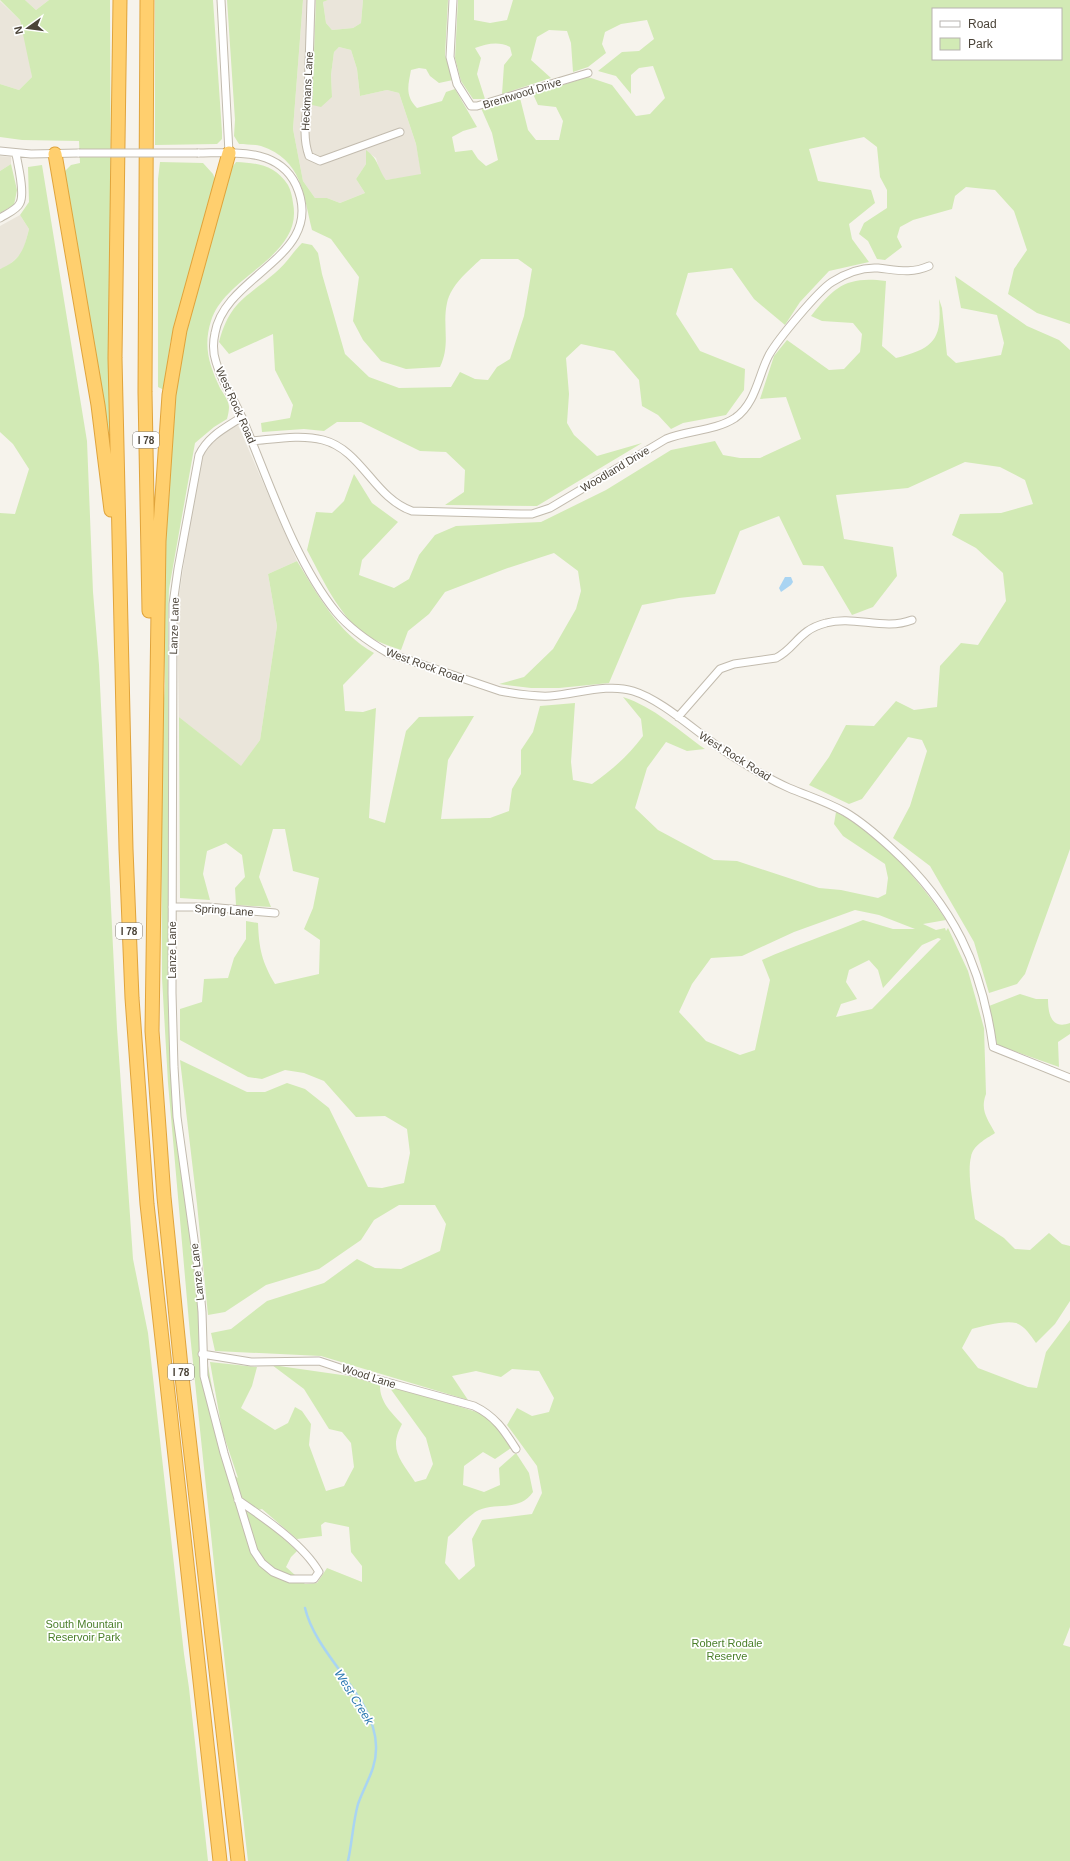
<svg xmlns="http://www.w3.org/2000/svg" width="1070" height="1861" viewBox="0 0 1070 1861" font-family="Arial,sans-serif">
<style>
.residential{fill:#eae5da}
.green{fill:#d2eab5;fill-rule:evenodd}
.water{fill:#a9d4f2}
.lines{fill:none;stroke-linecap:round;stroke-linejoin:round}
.stream{stroke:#a9d4f2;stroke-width:2.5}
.minor-casing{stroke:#c2bbae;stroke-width:9}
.motorway-casing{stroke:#e0a43c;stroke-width:15}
.minor{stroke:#fff;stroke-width:7}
.motorway{stroke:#ffcf6e;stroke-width:13}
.minor-bridge-casing{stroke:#c2bbae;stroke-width:9;stroke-linecap:butt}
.minor-bridge{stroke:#fff;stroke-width:7}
.labels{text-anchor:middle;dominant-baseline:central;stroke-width:3.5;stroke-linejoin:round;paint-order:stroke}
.shield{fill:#fff;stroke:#817c74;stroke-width:1}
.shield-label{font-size:10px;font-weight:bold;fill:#4b4439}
.street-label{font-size:11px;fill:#4b4439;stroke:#fff}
.park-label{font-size:11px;fill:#4a7f2a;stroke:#fff}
.water-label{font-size:12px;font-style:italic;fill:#2e7ab2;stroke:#fff}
</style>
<rect width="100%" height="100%" fill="#f6f3ec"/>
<path class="residential" d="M 25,0 L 49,0 L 36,10 Z
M 303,0 L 316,0 L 312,105 L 332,97 L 331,75 L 334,52 L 339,47 L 351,50 L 357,69 L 360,96 L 387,90 L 399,93 L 416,144 L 422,175 L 386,180 L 380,172 L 376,158 L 366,151 L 366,164 L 356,179 L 365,193 L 340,203 L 327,198 L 315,198 L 303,181 L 293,129 Z
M 328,0 L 363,0 L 361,23 L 353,28 L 332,30 L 326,23 L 323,2 Z
M 0,1 L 20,20 L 28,53 L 32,77 L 19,90 L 0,84 Z
M 0,156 L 11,157 L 11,164 L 0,171 Z
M 20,215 L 29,229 L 23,252 L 8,266 L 0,269 L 0,226 Z
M 238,425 L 297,561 L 268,574 L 277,626 L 260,740 L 241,767 L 179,717 L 177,610 L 191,515 L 203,455 L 216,437 Z"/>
<path class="green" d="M 0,0 L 25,0 L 36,10 L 49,0 L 110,0 L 112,467 L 64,172 L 71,165 L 80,163 L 79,141 L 22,140 L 0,137 L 0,84 L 19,90 L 32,77 L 20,20 Z
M 155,0 L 213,0 L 222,132 L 222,139 L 217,144 L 155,145 Z
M 227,0 L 303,0 L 293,129 L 303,181 L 315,198 L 327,198 L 340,203 L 365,193 L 356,179 L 366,164 L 366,150 C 380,161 376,166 386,180 L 421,174 L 416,144 L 399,93 L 387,90 L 360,96 L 357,69 L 351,50 L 339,47 L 334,52 L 331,75 L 332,97 L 321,107 L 312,105 L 316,0 L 328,0 L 323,2 L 326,23 L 332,30 L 353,28 L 361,23 L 363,0 L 448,0 L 445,55 L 453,80 L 439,83 L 430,76 L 426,69 L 419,68 L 411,70 C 408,86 405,96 417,108 L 442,101 L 446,92 L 455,89 L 477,127 L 463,131 L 452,137 L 455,152 L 472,150 L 478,159 L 486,166 L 498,160 L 492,133 L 481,108 L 520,98 L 528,130 L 536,140 L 559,140 L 563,121 L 556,107 L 538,105 L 533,94 L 588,77 L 612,85 L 636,116 L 650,114 L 665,98 L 653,66 L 639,68 L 631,75 L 631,94 L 616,76 L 598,71 L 622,52 L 639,51 L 654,39 L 647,20 L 621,24 L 605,32 L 602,44 L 606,53 L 588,67 L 573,72 L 571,43 L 567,31 L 549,30 L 537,37 L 531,60 L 551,78 L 502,94 L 504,65 L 512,55 L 510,47 C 498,41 487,44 475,48 L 481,58 L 477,74 L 485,99 L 473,99 L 461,81 L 455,58 L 458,0 L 474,0 L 474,20 L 490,23 L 507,20 L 513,0 L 1070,0 L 1070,324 L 1037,313 L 1008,294 L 1014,269 L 1027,250 L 1014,211 L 995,190 L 966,187 L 955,196 L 952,209 L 913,220 L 900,227 L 897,237 L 902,247 L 885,260 L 877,259 L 868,241 L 859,234 L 864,223 L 887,208 L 887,190 L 880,177 L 877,147 L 864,137 L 809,149 L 818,181 L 871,190 L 875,203 L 849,224 L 852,239 L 869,262 L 829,271 L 800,302 L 785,325 L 754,299 L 732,268 L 688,273 L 676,314 L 700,351 L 745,369 L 744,390 L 726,415 L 683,423 L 671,429 L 658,415 L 642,406 L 639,380 L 614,351 L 581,344 L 566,358 L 569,394 L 567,423 L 574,435 L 597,456 L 642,443 L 537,506 L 445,505 L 464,492 L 465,470 L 446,452 L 420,451 L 361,422 L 337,422 L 324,431 L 304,429 L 262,432 L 261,423 L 290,418 L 293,405 L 275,370 L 273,334 L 229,354 L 219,342 C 230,301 246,298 275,273 C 285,265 293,252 302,243 L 312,245 L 318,253 L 322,274 L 345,354 L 369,377 L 399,388 L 451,387 L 460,372 L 475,379 L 488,380 L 497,367 L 510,359 L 524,316 L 532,269 L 518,259 L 481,259 C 468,271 451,285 447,303 C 442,326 451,344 440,367 L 406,369 L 381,361 L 363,340 L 353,321 L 359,277 L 331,239 L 312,230 C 303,193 302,160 261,146 C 254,144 246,145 239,144 L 234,136 L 235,120 ZM 933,9 L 1061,9 L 1061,59 L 933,59 Z
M 160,162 L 203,163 L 213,174 L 215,179 L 170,344 L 164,390 L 158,387 L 158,179 Z
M 236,162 C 258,163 275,165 288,185 C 291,191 292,196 293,203 C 304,257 225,275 211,321 C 203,346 209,365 220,388 C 223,393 229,401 229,407 C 229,411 228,415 227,419 L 214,427 L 195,443 L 169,589 L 168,618 L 169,1035 L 172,1076 L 199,1301 L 199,1355 L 206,1355 L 220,1430 L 233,1474 L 238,1478 L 222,1430 L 210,1362 L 257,1367 L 252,1386 L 241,1408 L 275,1430 L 288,1423 L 295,1407 L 302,1411 L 311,1424 L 309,1445 L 326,1491 L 344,1486 L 354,1467 L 351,1443 L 342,1432 L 329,1429 L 304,1389 L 272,1365 L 356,1377 L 380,1383 C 379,1401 390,1411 402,1424 C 388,1450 401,1460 415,1482 L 426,1479 L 433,1464 L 426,1438 L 387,1384 L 480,1413 L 496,1425 L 511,1448 L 495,1459 L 483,1452 L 464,1466 L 463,1485 L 484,1492 L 500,1485 L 499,1468 L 516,1453 L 529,1473 L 533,1492 C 520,1512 496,1502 479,1510 C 470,1514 456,1530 448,1537 L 445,1563 L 459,1580 L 475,1566 L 472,1539 L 482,1520 L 532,1514 L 542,1493 L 537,1466 L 507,1425 L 517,1408 L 532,1416 L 549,1412 L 554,1398 L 539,1371 L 512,1369 L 501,1377 L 476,1371 L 452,1376 L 468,1400 L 321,1356 L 215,1351 L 211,1333 L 231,1329 L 267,1301 L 324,1283 L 357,1259 L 375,1268 L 401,1269 L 440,1251 L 446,1224 L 435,1205 L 399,1205 L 374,1220 L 361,1240 L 319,1269 L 266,1285 L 225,1312 L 208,1315 L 197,1204 L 180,1060 L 247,1092 L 265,1092 L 287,1083 L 305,1089 L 329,1108 L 368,1187 L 382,1188 L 404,1183 L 410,1153 L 407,1129 L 385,1116 L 356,1117 L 324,1081 L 304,1073 L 285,1070 L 262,1079 L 248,1077 L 180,1040 L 180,1009 L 202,1002 L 204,979 L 228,978 L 234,958 L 246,939 L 246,921 L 258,923 C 259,949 262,962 275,984 L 319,974 L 320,940 L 304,929 L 313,908 L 319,878 L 293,871 L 285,829 L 273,829 L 259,877 L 271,907 L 236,905 L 235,888 L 245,877 L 242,855 L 226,843 L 207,851 L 203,874 L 210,900 L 180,898 L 179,717 L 241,766 L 260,740 L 277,626 L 268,574 L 297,561 C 318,595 338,633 374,653 L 343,685 L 345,711 L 363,712 L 376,708 L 369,818 L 385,823 L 406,731 L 419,717 L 474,716 L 448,760 L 441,819 L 490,818 L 509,811 L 512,789 L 521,774 L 521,750 L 533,732 L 540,706 L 575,703 L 571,762 L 573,780 L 592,784 C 612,770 628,756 643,736 L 641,719 L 623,697 C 654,707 678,730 705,749 L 687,751 L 666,742 L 647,768 L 635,808 L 658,830 L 714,860 L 737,861 L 819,888 L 841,890 L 878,898 L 886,894 L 888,878 L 885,864 L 843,836 L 834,824 L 836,812 C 878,832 921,882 946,920 L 923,924 L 936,930 L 945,928 L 946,931 L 948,928 L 968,971 L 984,1028 L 986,1094 C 980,1110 987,1118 995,1133 C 986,1139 973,1145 971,1157 C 967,1172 973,1203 975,1219 L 1004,1238 L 1015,1249 L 1030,1250 L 1049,1233 L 1062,1244 L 1070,1246 L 1070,1301 L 1055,1324 L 1036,1343 C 1031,1336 1025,1326 1016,1323 C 1005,1320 983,1326 972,1329 L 962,1348 L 978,1368 L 1028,1387 L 1037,1388 L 1046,1352 L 1070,1320 L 1070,1627 L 1063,1645 L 1070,1647 L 1070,1861 L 248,1861 L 220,1621 L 190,1334 L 168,1083 L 162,978 L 161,740 L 165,685 L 163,610 L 165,517 L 176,373 L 193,303 L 228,173 ZM 855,910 L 879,915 L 915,929 L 893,929 L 863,920 C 830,934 795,945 762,960 L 770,980 L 755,1050 L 740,1055 L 706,1041 L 679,1012 L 692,984 L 711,958 L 742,956 L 794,932 ZM 938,938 L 941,939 L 872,1009 L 836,1017 L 841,1004 L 857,999 L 846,982 L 849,970 L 869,960 L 878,970 L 883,988 L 922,945 ZM 262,1509 L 297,1539 L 322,1536 L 321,1525 L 325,1522 L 349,1527 L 351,1552 L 362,1566 L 362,1582 L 327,1568 L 317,1583 L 305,1584 L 286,1567 L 291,1557 L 297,1551 L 264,1520 L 251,1512 ZM 246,1513 L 252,1537 L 243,1529 L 239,1515 Z
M 11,164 L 17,190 L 14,205 L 0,213 L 0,171 Z
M 42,165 L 87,441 L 93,592 L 99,665 L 117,1028 L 133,1259 L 148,1333 L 184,1654 L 189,1688 L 208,1861 L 0,1861 L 0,513 L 15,514 L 29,469 L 13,444 L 0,432 L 0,269 C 21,260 24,249 29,229 L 20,215 L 29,202 L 28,167 Z
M 955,276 L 1027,326 L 1059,340 L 1070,350 L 1070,849 L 1025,974 L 1017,984 L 989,993 L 974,942 L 930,866 L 893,838 L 910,806 L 927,751 L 922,740 L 908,737 L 862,799 L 849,804 L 809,785 L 829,757 L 846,725 L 874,726 L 896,701 L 914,710 L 937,707 L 940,666 L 961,643 L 978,645 L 1006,601 L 1003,573 L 976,548 L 952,535 L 960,514 L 1001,513 L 1033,504 L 1025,480 L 1000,467 L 965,462 L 908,488 L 836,495 L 844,539 L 893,547 L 897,576 L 873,607 L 852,615 L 823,566 L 803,565 L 779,516 L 740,531 L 715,594 L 679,598 L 642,605 L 609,683 L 559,688 L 531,688 L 499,684 L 524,677 L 553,649 L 576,609 L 581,591 L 578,571 L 554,553 L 505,569 L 445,592 L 429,614 L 408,631 L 401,650 C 386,645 369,639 357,628 C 335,607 321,576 307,550 L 316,512 L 332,513 L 344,501 L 354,474 L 372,503 L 398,522 L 362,560 L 359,575 L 394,588 L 409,579 L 419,555 L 435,535 L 456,526 L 541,522 L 606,490 L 671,450 L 715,441 L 723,455 L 740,458 L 760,458 L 801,439 L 786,397 L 760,399 L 774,356 L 787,340 L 829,370 L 844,369 L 860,352 L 862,334 L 853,323 L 822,321 L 811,316 C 835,286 847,276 886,281 L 882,346 L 896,358 C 936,348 942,338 939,299 L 942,308 L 947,355 L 956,363 L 1001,355 L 1004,343 L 997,315 L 961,308 Z
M 1020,994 L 1036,999 L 1048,999 C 1048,1013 1051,1030 1070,1023 L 1070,1034 L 1058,1042 L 1059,1067 L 997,1045 L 989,1006 Z"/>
<path class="water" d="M 785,577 L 791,577 L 793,582 L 791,585 L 781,592 L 779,588 Z"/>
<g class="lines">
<path class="stream" d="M 305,1608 C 317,1658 375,1696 376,1746 C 377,1768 365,1784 358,1804 C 353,1822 352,1843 348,1861"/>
<defs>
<path id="minor" d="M 221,0 L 229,153
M 311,0 C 310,33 309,66 308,98 C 306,119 302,136 309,156 L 320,161 L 400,132
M 453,0 L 450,57 L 457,84 L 471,106 L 477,106 L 588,73
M 0,151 L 31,154 L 79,153
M 198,153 C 233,153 278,147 296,185 C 328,256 225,274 215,333 C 213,342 213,353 216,362 C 222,383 235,400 243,420 C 269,481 294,560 336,612 C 351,630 369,642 388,653 L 500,691 C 517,694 534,697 550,696 C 577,694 608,683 633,691 C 666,701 705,741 737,759 C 754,770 771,780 789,788 C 808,796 827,802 845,812 C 862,822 878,836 892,849 C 953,905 982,966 993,1047 L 1070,1078
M 0,218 C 6,214 17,210 20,203 C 25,193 18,165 16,154
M 252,441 C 275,439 301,434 323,440 C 362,450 374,498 412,511 L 521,514 L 532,514 L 550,508 L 666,439 C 688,430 715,431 735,418 C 756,403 758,376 769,355 C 778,339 818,291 832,282 C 846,273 862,267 878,268 C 897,270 911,274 929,266
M 678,717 L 720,669 L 734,664 L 776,658 C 796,648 798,630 826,623 C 854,615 884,631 912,620
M 172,907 L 208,907 L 275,913
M 202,1354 L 251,1362 L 319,1361 L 361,1375 L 474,1406 C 495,1416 504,1430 516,1449
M 238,1500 C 264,1518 303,1544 319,1572 L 314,1579 L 290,1579 L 273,1572 L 262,1563 L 254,1551 L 224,1453 L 204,1376 L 202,1312 L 198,1268 L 177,1117 L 174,1067 L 172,993 L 173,604 L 178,569 L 199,455 C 208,436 225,428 242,417"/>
<path id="motorway" d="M 120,0 L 115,358 L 126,849 L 132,998 L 147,1204 L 220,1861
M 147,0 L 145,392 L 149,611
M 229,153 L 180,330 L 169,395 L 159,541 L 152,1031 L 164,1197 L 182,1377 L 238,1861
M 55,154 L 98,405 L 111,510"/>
</defs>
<use href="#minor" class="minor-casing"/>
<use href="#motorway" class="motorway-casing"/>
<use href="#minor" class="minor"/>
<use href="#motorway" class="motorway"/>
<defs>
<path id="minor-bridge" d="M 79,153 L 198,153"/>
</defs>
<use href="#minor-bridge" class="minor-bridge-casing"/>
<use href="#minor-bridge" class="minor-bridge"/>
</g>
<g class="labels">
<g class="shield">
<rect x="133" y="432" width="26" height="16" rx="3"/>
<rect x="116" y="923" width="26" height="16" rx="3"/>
<rect x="168" y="1364" width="26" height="16" rx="3"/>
</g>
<g class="shield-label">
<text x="146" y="440">I 78</text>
<text x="129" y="931">I 78</text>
<text x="181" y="1372">I 78</text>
</g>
<g class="street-label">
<text transform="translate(307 91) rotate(-87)">Heckmans Lane</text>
<text transform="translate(522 93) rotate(-17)">Brentwood Drive</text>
<text transform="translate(236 405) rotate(66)">West Rock Road</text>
<text transform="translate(615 469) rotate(-31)">Woodland Drive</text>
<text transform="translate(174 626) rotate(-88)">Lanze Lane</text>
<text transform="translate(425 665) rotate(20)">West Rock Road</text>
<text transform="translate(735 756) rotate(32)">West Rock Road</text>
<text transform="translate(224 910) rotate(4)">Spring Lane</text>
<text transform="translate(172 950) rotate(-90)">Lanze Lane</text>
<text transform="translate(197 1272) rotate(-96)">Lanze Lane</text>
<text transform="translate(369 1376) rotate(18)">Wood Lane</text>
</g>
<g class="park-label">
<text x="84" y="1624">South Mountain<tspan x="84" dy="13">Reservoir Park</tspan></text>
<text x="727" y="1643">Robert Rodale<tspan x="727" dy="13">Reserve</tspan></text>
</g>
<g class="water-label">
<text transform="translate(354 1697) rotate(58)">West Creek</text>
</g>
</g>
<rect x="932" y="8" width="130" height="52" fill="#ffffff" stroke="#b7b4b0"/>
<rect x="940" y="21" width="20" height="6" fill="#ffffff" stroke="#b7b4b0"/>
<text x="968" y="28" font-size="12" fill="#4b4439">Road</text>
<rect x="940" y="38" width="20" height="12" fill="#d2eab5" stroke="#b7b4b0"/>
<text x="968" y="48" font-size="12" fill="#4b4439">Park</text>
<g transform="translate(28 28) rotate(256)" stroke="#ffffff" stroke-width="3" paint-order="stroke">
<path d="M0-3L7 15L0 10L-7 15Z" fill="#4b4439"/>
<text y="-6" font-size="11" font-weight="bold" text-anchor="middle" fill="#4b4439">N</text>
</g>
</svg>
